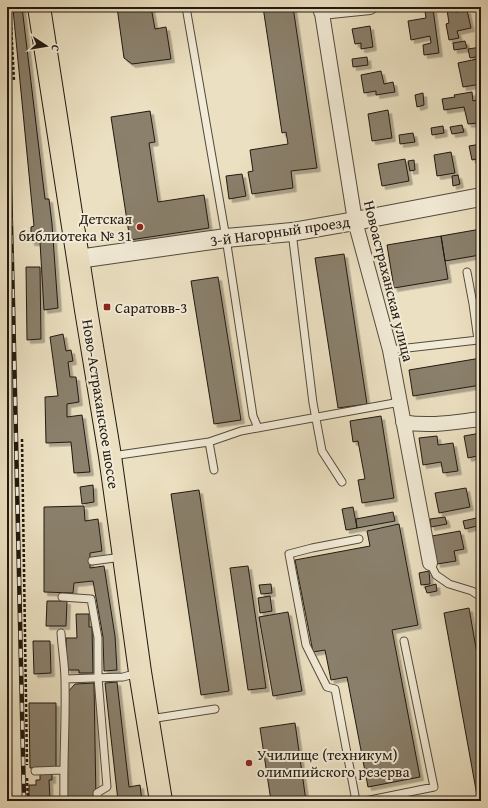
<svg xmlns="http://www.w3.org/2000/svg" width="488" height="808" viewBox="0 0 488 808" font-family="'Gentium Book Plus',serif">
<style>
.building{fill:#8a806c;stroke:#211910;filter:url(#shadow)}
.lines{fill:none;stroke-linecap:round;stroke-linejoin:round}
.service-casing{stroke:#544b3c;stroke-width:9}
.minor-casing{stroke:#544b3c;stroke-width:16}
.tertiary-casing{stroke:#544b3c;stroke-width:20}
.primary-casing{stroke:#211910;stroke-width:24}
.path{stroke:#211910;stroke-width:2.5;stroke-dasharray:3 2;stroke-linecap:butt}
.service{stroke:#f2ebd7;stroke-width:7}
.minor{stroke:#f2ebd7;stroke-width:14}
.tertiary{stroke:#f2ebd7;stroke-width:18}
.primary{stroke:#ebe0c1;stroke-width:22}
.rail-casing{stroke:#211910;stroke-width:4.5}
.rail{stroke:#f2ebd7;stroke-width:3;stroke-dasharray:9;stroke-linecap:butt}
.poi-dot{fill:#8f2418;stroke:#f2ebd7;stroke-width:1.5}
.labels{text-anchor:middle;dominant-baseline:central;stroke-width:4;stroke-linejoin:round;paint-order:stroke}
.poi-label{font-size:15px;fill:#211910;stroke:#f2ebd7;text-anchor:start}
.street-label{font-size:15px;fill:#211910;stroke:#f2ebd7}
</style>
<defs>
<filter id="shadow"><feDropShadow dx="3.5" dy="3.5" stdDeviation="0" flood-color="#0004"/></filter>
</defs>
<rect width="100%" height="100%" fill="#ebe0c1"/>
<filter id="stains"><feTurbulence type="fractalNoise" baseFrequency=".005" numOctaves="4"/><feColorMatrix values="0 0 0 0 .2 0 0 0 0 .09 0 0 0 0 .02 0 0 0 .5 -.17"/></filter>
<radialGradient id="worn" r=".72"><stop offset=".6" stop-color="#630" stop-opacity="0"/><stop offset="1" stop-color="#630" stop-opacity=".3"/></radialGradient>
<path class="building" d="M 22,7 L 45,199 L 49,199 L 52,224 L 58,308 L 44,310 L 40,242 L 31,242 L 31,227 L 34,226 L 13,9 Z
M 117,7 L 151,7 L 155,29 L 166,27 L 171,59 L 132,64 L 124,58 Z
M 263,7 L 293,7 L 317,168 L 291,171 L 293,188 L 252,194 L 248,172 L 253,171 L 250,150 L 288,144 L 286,132 L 282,133 Z
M 455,8 L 456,12 L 467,10 L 471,28 L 457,31 L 459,38 L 449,40 L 446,24 L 449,23 L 447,10 Z
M 433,9 L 439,53 L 424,55 L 423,45 L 431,43 L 430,36 L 411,40 L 408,21 L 426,18 L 425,11 Z
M 370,26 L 373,47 L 361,49 L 361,43 L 355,44 L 352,29 Z
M 465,41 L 467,48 L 454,50 L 453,43 Z
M 481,47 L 481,56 L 470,58 L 468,49 Z
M 367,57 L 368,65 L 353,67 L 352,59 Z
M 477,59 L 481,84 L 463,87 L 458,63 Z
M 381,71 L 384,84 L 393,82 L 395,92 L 376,95 L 376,91 L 364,93 L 361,75 Z
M 472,92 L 473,101 L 481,99 L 481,127 L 478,127 L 477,123 L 468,124 L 464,107 L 444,110 L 442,99 L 455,97 L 454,95 Z
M 423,93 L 424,105 L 417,107 L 415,95 Z
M 388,110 L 392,138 L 372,141 L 368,114 Z
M 150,111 L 155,142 L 149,143 L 158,202 L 204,195 L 209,228 L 130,240 L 111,117 Z
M 462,125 L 464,132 L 452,134 L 450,127 Z
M 443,126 L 444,133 L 432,135 L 431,128 Z
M 413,133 L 415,142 L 400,144 L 399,135 Z
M 481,144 L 481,173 L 479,173 L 476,159 L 472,160 L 469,146 Z
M 451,152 L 455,173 L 437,176 L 434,155 Z
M 405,159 L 409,181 L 382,186 L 378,164 Z
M 414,160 L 415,170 L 410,171 L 408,161 Z
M 242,174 L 246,196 L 229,199 L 226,176 Z
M 458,175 L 460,184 L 453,186 L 452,176 Z
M 481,229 L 481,263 L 480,255 L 445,261 L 441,236 Z
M 441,236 L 448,279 L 394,288 L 387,245 Z
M 344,254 L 367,404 L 338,408 L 315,258 Z
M 26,267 L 40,267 L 41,339 L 27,340 Z
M 218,277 L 241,420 L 214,424 L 191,281 Z
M 63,334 L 66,351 L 71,350 L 73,361 L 68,362 L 70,377 L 76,377 L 79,402 L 67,404 L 67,417 L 82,415 L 90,472 L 74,473 L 71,442 L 46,443 L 45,397 L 58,396 L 50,337 Z
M 481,358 L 481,385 L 413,396 L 409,370 Z
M 381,416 L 394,498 L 362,503 L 358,480 L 365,479 L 358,441 L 353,442 L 350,421 Z
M 481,433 L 481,458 L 481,455 L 468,458 L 464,436 Z
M 437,436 L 438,445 L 453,443 L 458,471 L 443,473 L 441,462 L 423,465 L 419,438 Z
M 93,485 L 94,502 L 82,504 L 80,487 Z
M 466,488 L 470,507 L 439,513 L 435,493 Z
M 199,490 L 229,691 L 201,695 L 171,494 Z
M 84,506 L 85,521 L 98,519 L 102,551 L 90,553 L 90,568 L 104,566 L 115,636 L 117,670 L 104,671 L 103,637 L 93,581 L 74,583 L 73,593 L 44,592 L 44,507 Z
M 353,507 L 357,528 L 346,530 L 342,509 Z
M 393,512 L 395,521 L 357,528 L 356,519 Z
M 445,517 L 447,524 L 431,527 L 430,519 Z
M 481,517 L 481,525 L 465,529 L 463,521 Z
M 399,524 L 418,625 L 392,630 L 420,777 L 368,787 L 347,677 L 331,680 L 325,650 L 313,652 L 295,560 L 370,546 L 367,531 Z
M 460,531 L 464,549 L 454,551 L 456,561 L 437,564 L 432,536 Z
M 481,543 L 481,564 L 477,544 Z
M 248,566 L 266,688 L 248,690 L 230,568 Z
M 429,571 L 430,584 L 421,585 L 419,573 Z
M 271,584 L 272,593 L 261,594 L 259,585 Z
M 436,584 L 437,591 L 427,593 L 425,587 Z
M 270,596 L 272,611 L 260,613 L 258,598 Z
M 47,601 L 67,601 L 66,626 L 46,626 Z
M 469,608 L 481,677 L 481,801 L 478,801 L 444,613 Z
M 288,612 L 302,691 L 273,696 L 259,617 Z
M 76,614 L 89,614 L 89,627 L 92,627 L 93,673 L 79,673 L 79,670 L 67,670 L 66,638 L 77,638 Z
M 33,641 L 50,641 L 51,673 L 34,674 Z
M 117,682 L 129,787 L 140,785 L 142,801 L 118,801 L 105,683 Z
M 94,683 L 96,801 L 67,801 L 67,693 L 75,684 Z
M 29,703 L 56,703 L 56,768 L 30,768 Z
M 295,723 L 306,801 L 271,801 L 260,728 Z
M 40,773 L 52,773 L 52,780 L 49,780 L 50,799 L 46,800 L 46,801 L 29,801 L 29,785 L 36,785 L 36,780 L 40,780 Z"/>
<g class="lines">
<defs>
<path id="service" d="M 186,7 L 226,238 L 253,416 L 258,428
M 292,232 L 313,403 L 322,451 L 342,482
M 473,304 L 481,302
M 390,350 L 478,340 L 473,304 L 467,272
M 209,442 L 214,470
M 112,456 L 209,442 L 241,431 L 400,402
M 92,561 L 122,557
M 430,563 L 436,575 L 449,584 L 472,591 L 481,597
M 62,597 L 91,599 L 98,638 L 98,678 L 107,787 L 97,793 L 98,801
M 61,633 C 62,649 65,665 65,681 C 66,721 63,761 64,801
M 65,679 L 123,677 L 138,673
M 150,719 L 215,709
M 35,771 L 63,770
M 356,801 L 335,689 L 327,687 L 306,645 L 289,554 L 312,548 L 359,539
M 365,801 L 434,787 L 404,641"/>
<path id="minor" d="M 321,7 L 355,221 L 390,350 L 430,563
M 321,12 L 370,7
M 403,422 C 429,427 455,422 481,419"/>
<path id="tertiary" d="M 78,259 L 226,238 L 292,232 L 355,221 L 481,197"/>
<path id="primary" d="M 39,7 L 86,310 L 110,456 L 140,672 L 161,801"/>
</defs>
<use href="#service" class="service-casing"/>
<use href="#minor" class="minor-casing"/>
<use href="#tertiary" class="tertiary-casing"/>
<use href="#primary" class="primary-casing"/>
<path class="path" d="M 10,7 L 14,81
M 22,439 L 27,765
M 27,778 L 28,801"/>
<use href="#service" class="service"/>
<use href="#minor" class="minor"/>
<use href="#tertiary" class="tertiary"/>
<use href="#primary" class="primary"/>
<defs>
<path id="rail" d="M 7,73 L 13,303 L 24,801
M 7,646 L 10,801"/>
</defs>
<use href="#rail" class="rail-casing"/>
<use href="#rail" class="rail"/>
</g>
<g class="poi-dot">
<circle cx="140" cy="227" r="4"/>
<rect x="103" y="303" width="8" height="8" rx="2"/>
<circle cx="249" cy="763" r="4"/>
</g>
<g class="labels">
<g class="poi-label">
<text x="132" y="218" text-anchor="end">Детская<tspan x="132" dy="17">библиотека № 31</tspan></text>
<text x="115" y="307">Саратовв-3</text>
<text x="257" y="754">Училище (техникум)<tspan x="257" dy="17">олимпийского резерва</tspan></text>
</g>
<g class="street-label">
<text transform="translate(280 231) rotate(-8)">3-й Нагорный проезд</text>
<text transform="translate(389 281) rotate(76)">Новоастраханская улица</text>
<text transform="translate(101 404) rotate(81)">Ново-Астраханское шоссе</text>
</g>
</g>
<rect width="488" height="808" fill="none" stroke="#ebe0c1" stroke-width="24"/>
<rect x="8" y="8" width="472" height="792" fill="none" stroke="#211910" stroke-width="2"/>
<rect x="12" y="12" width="464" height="784" fill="none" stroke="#211910"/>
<g transform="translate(46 46) rotate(102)" stroke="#f2ebd7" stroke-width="3" paint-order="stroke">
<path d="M0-3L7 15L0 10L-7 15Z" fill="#211910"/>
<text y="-6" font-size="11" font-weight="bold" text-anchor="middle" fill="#211910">С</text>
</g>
<rect width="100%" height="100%" filter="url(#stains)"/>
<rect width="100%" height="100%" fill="url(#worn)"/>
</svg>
